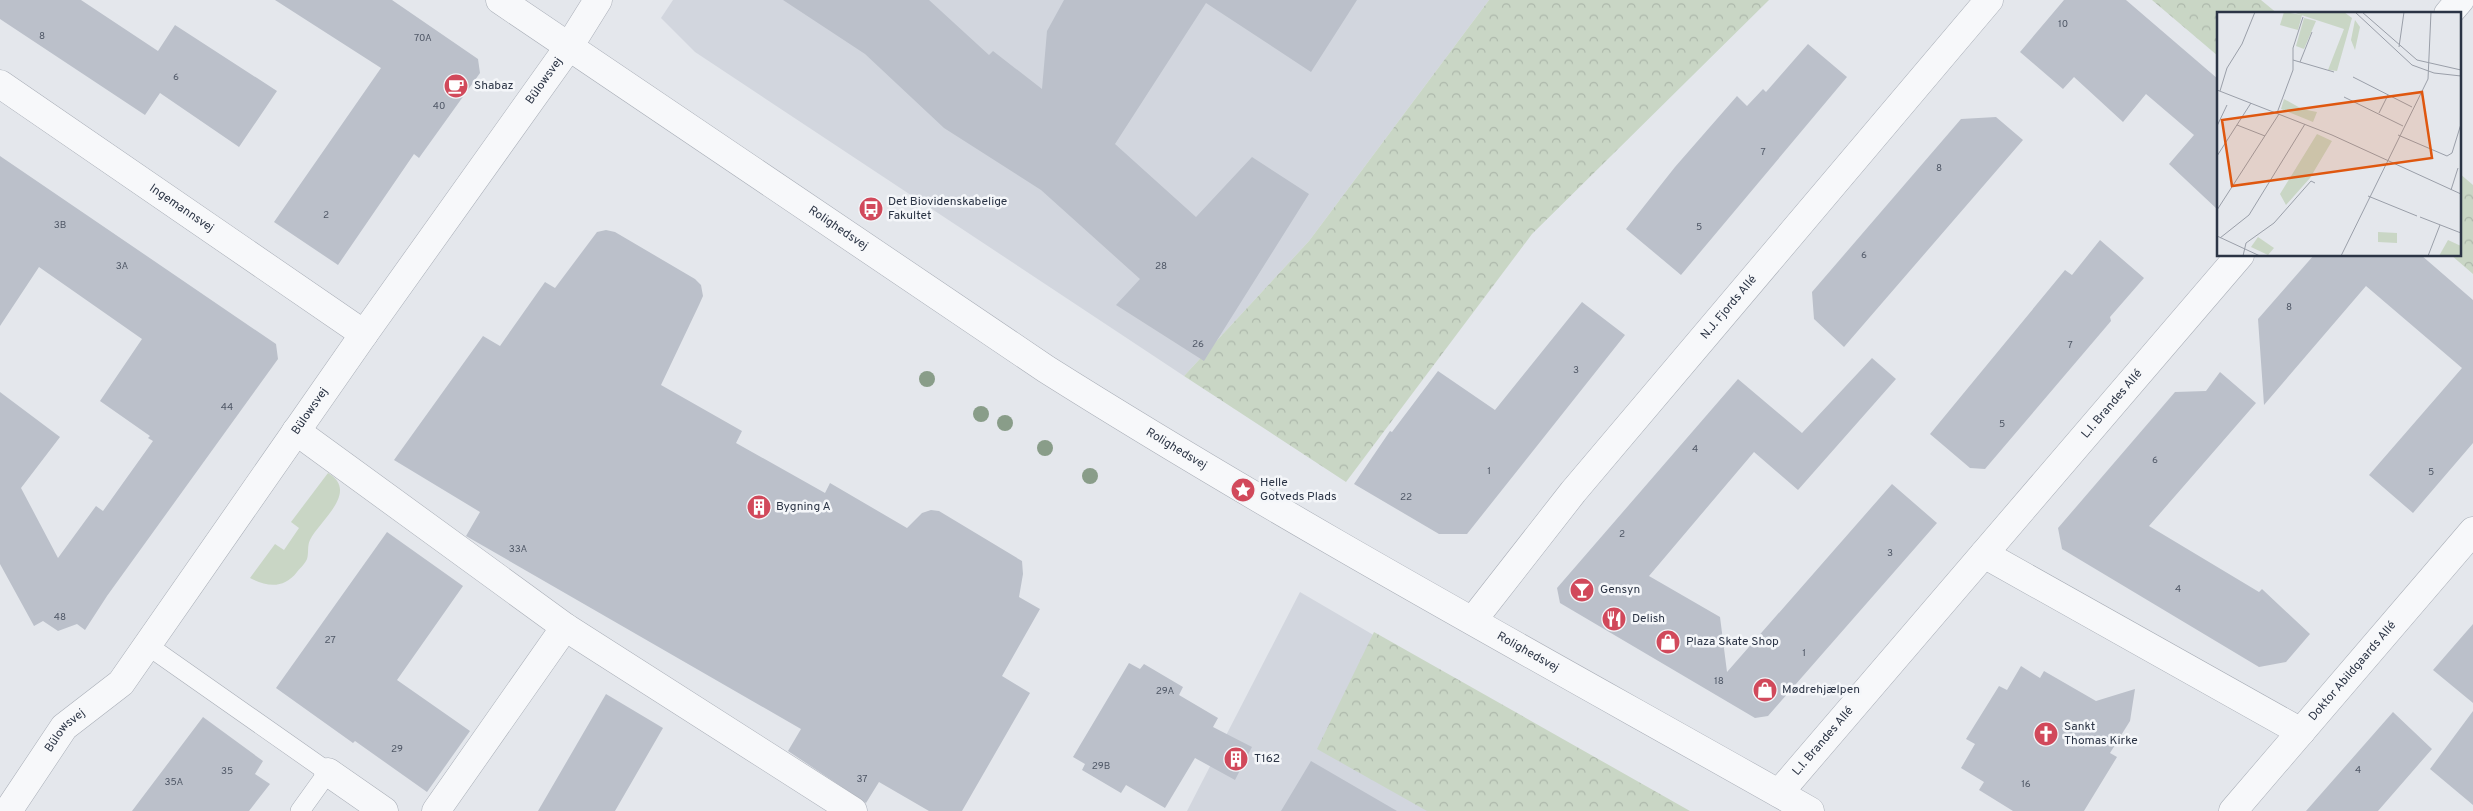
<svg xmlns="http://www.w3.org/2000/svg" width="2473" height="811" viewBox="0 0 2473 811" font-family="Overpass,sans-serif">
<style>
.built{fill:#d2d6de}
.grass{fill:#c9d6c5}
.park{fill:url(#park-crowns)}
.building{fill:#bbc0ca}
.lines{fill:none;stroke-linecap:round;stroke-linejoin:round}
.service-casing{stroke:#a9aeb7;stroke-width:20}
.pedestrian-casing{stroke:#a9aeb7;stroke-width:29}
.minor-casing{stroke:#a9aeb7;stroke-width:29}
.tertiary-casing{stroke:#a9aeb7;stroke-width:29}
.service{stroke:#f7f8fa;stroke-width:19}
.pedestrian{stroke:#f7f8fa;stroke-width:28}
.minor{stroke:#f7f8fa;stroke-width:28}
.tertiary{stroke:#f7f8fa;stroke-width:28}
.tree{fill:#899d89}
.labels{text-anchor:middle;dominant-baseline:central;stroke-width:5;stroke-linejoin:round;paint-order:stroke}
.number-label{font-size:10px;fill:#4f5766}
.street-label{font-size:12px;fill:#2b3445;stroke:#f4f6f9}
.poi-label{font-size:12px;fill:#2b3445;stroke:#f4f6f9;text-anchor:start}
.inset-road{fill:none;stroke:#9a9fa9;stroke-width:1}
.view{fill:#df570f;fill-opacity:0.15;stroke:#df570f;stroke-width:2.5}
.inset-edge{fill:none;stroke:#2b3445;stroke-width:2.5}
</style>
<defs>
<pattern id="park-crowns" width="20" height="18" patternUnits="userSpaceOnUse" patternTransform="scale(1.25)"><rect width="20" height="18" fill="#c9d6c5"/><path d="M2 6a3 3 0 1 1 6 0M12 15a3 3 0 1 1 6 0" fill="none" stroke="#adb8ab"/></pattern>
</defs>
<rect width="100%" height="100%" fill="#e4e7ec"/>
<path class="built" d="M 673,0 L 1489,0 L 1309,241 L 1184,376 L 695,52 L 661,18 Z
M 1300,592 L 1674,811 L 1187,811 Z"/>
<path class="grass" d="M 328,473 C 360,492 319,521 310,540 C 307,546 309,553 307,559 C 305,564 300,568 297,572 C 284,589 267,587 250,578 L 275,544 L 284,550 L 299,528 L 291,522 Z"/>
<path class="park" d="M 1489,0 L 1769,0 L 1532,234 L 1346,482 L 1184,376 L 1309,241 Z
M 2152,0 L 2261,0 L 2278,14 L 2218,14 L 2218,56 Z
M 2459,173 L 2473,185 L 2473,274 L 2451,255 L 2459,255 Z
M 1374,632 L 1690,811 L 1427,811 L 1317,749 Z"/>
<path class="building" d="M 0,0 L 81,0 L 158,51 L 175,25 L 277,91 L 239,147 L 160,93 L 145,115 L 0,19 Z
M 275,0 L 392,0 L 478,59 L 480,73 L 419,158 L 414,154 L 338,265 L 274,222 L 381,68 Z
M 783,0 L 929,0 L 989,55 L 993,51 L 1042,89 L 1047,31 L 1064,0 L 1357,0 L 1311,72 L 1206,3 L 1115,144 L 1196,217 L 1252,157 L 1309,194 L 1204,361 L 1116,305 L 1140,279 L 1041,190 L 944,128 L 865,54 Z
M 2064,0 L 2126,0 L 2218,79 L 2218,210 L 2169,164 L 2194,135 L 2146,94 L 2123,122 L 2074,77 L 2063,89 L 2020,52 Z
M 1808,44 L 1847,77 L 1681,275 L 1626,229 L 1675,167 L 1737,96 L 1747,106 L 1763,89 L 1766,92 Z
M 1996,117 L 2023,140 L 1844,347 L 1814,319 L 1812,292 L 1961,119 Z
M 0,156 L 276,344 L 278,359 L 107,596 L 85,630 L 77,624 L 58,631 L 43,621 L 34,626 L 0,564 L 0,392 L 60,437 L 21,488 L 58,558 L 96,506 L 103,511 L 153,441 L 148,438 L 150,436 L 100,401 L 142,339 L 39,267 L 0,326 Z
M 606,230 L 615,232 L 695,279 L 701,285 L 703,296 L 699,305 L 661,385 L 742,431 L 736,443 L 825,493 L 830,483 L 907,528 L 922,513 L 931,510 L 939,511 L 1022,561 L 1023,574 L 1019,597 L 1040,609 L 1002,676 L 1030,693 L 962,811 L 929,811 L 879,782 L 866,803 L 788,751 L 801,729 L 466,536 L 480,512 L 394,460 L 483,336 L 500,346 L 545,282 L 555,288 L 597,232 Z
M 2100,240 L 2144,278 L 2110,317 L 2111,321 L 1985,469 L 1970,468 L 1930,434 L 2065,270 L 2072,275 Z
M 2314,255 L 2421,255 L 2473,300 L 2473,443 L 2413,513 L 2369,475 L 2462,368 L 2366,286 L 2264,405 L 2258,319 Z
M 1582,302 L 1625,335 L 1467,534 L 1439,534 L 1354,484 L 1390,431 L 1392,432 L 1438,371 L 1495,410 Z
M 1872,358 L 1896,379 L 1798,490 L 1754,452 L 1649,576 L 1720,617 L 1727,672 L 1892,484 L 1937,523 L 1768,716 L 1755,718 L 1560,603 L 1557,588 L 1738,379 L 1802,433 Z
M 2220,372 L 2256,403 L 2149,526 L 2259,592 L 2262,589 L 2310,634 L 2286,662 L 2259,667 L 2062,549 L 2058,528 L 2175,392 L 2206,391 Z
M 387,532 L 463,586 L 397,680 L 470,731 L 427,792 L 355,741 L 353,743 L 276,688 Z
M 2473,624 L 2473,703 L 2433,670 Z
M 1129,663 L 1140,669 L 1144,664 L 1183,687 L 1179,695 L 1218,718 L 1213,727 L 1252,747 L 1235,780 L 1195,758 L 1165,808 L 1126,785 L 1121,793 L 1082,770 L 1085,764 L 1073,757 Z
M 2021,666 L 2040,678 L 2044,671 L 2096,701 L 2135,689 L 2130,721 L 2110,753 L 2117,757 L 2084,811 L 2013,811 L 1979,790 L 1984,782 L 1961,768 L 1975,744 L 1966,739 L 1999,686 L 2007,690 Z
M 606,694 L 663,728 L 615,811 L 538,811 Z
M 2473,711 L 2473,805 L 2430,769 Z
M 2393,712 L 2432,749 L 2378,811 L 2306,811 Z
M 203,717 L 263,761 L 255,774 L 270,784 L 249,811 L 132,811 Z
M 1311,761 L 1397,811 L 1281,811 Z"/>
<g class="lines">
<defs>
<path id="service" d="M 147,645 L 328,772 L 300,811"/>
<path id="pedestrian" d="M 436,811 L 565,627"/>
<g id="minor">
<path d="M 2448,14 L 2460,0"/>
<path id="s1" d="M 0,84 L 364,334"/>
<path d="M 296,431 L 565,627 L 853,811"/>
<path d="M 1984,554 L 2301,732"/>
<path id="s2" d="M 1473,620 L 1573,492 L 1989,0"/>
<path d="M 328,772 L 384,811"/>
<path id="s3" d="M 1779,793 L 2240,255"/>
<path id="s4" d="M 8,811 L 64,727 L 121,683 L 364,334 L 570,45 L 598,0"/>
<path id="s5" d="M 2233,811 L 2473,531"/>
</g>
<g id="tertiary">
<path id="s6" d="M 500,0 L 1046,369 C 1295,526 1554,666 1810,811"/>
</g>
</defs>
<use href="#service" class="service-casing"/>
<use href="#pedestrian" class="pedestrian-casing"/>
<use href="#minor" class="minor-casing"/>
<use href="#tertiary" class="tertiary-casing"/>
<use href="#service" class="service"/>
<use href="#pedestrian" class="pedestrian"/>
<use href="#minor" class="minor"/>
<use href="#tertiary" class="tertiary"/>
</g>
<g class="tree">
<circle cx="927" cy="379" r="8"/>
<circle cx="981" cy="414" r="8"/>
<circle cx="1005" cy="423" r="8"/>
<circle cx="1045" cy="448" r="8"/>
<circle cx="1090" cy="476" r="8"/>
</g>
<defs>
<symbol id="cafe-disc" viewBox="-11 -11 22 22"><circle r="9.5" fill="#d1495b" stroke="#f4f6f9"/><path d="M-5.5-4.5H6V0H3Q3 3.5 0 3.5H-2.5Q-5.5 3.5-5.5 0ZM3-3.2v2h1.7v-2ZM-6 4.5H4V6H-6Z" fill="#fff"/></symbol>
<symbol id="bus-disc" viewBox="-11 -11 22 22"><circle r="9.5" fill="#d1495b" stroke="#f4f6f9"/><path d="M-5-6H5V4H4V6H2V4H-2V6H-4V4H-5ZM-3.5-4V0h7V-4ZM-3.5 1.2v1.5H-2V1.2ZM2 1.2v1.5H3.5V1.2Z" fill="#fff"/></symbol>
<symbol id="sight-disc" viewBox="-11 -11 22 22"><circle r="9.5" fill="#d1495b" stroke="#f4f6f9"/><path d="M0-6L1.8-2.2L6-1.7L2.9 1.2L3.7 5.4L0 3.3L-3.7 5.4L-2.9 1.2L-6-1.7L-1.8-2.2Z" fill="#fff"/></symbol>
<symbol id="building-disc" viewBox="-11 -11 22 22"><circle r="9.5" fill="#d1495b" stroke="#f4f6f9"/><path d="M-4-6H4V6H1V3H-1V6H-4ZM-2.5-4.3h1.7v1.8h-1.7ZM.8-4.3h1.7v1.8H.8ZM-2.5-1h1.7V.8h-1.7ZM.8-1h1.7V.8H.8Z" fill="#fff"/></symbol>
<symbol id="bar-disc" viewBox="-11 -11 22 22"><circle r="9.5" fill="#d1495b" stroke="#f4f6f9"/><path d="M-6-5H6L.8 .8V4.5H3.5V6h-7V4.5H-.8V.8Z" fill="#fff"/></symbol>
<symbol id="restaurant-disc" viewBox="-11 -11 22 22"><circle r="9.5" fill="#d1495b" stroke="#f4f6f9"/><path d="M-5-6h1v4h1v-4h1v4h1v-4h1v5L-1.5 .5V6h-2V.5L-5-1ZM5-6V6H3V1.5H1.5Q1.5-4 5-6Z" fill="#fff"/></symbol>
<symbol id="shop-disc" viewBox="-11 -11 22 22"><circle r="9.5" fill="#d1495b" stroke="#f4f6f9"/><path d="M-5-2.5h2.3a2.7 3.5 0 0 1 5.4 0H5L5.5 6h-11ZM-1.5-2.5h3a1.5 2.3 0 0 0-3 0Z" fill="#fff"/></symbol>
<symbol id="church-disc" viewBox="-11 -11 22 22"><circle r="9.5" fill="#d1495b" stroke="#f4f6f9"/><path d="M-1.2-6h2.4v3.5h3.3v2.4h-3.3V6h-2.4V-.1h-3.3v-2.4h3.3Z" fill="#fff"/></symbol>
</defs>
<g fill-rule="evenodd">
<use href="#cafe-disc" x="442" y="72" width="28" height="28"/>
<use href="#bus-disc" x="857" y="195" width="28" height="28"/>
<use href="#sight-disc" x="1229" y="476" width="28" height="28"/>
<use href="#building-disc" x="745" y="493" width="28" height="28"/>
<use href="#bar-disc" x="1568" y="576" width="28" height="28"/>
<use href="#restaurant-disc" x="1600" y="605" width="28" height="28"/>
<use href="#shop-disc" x="1654" y="628" width="28" height="28"/>
<use href="#shop-disc" x="1751" y="676" width="28" height="28"/>
<use href="#church-disc" x="2032" y="720" width="28" height="28"/>
<use href="#building-disc" x="1222" y="745" width="28" height="28"/>
</g>
<g class="labels">
<g class="number-label">
<text x="2063" y="24">10</text>
<text x="42" y="36">8</text>
<text x="423" y="38">70A</text>
<text x="176" y="77">6</text>
<text x="439" y="106">40</text>
<text x="1763" y="152">7</text>
<text x="1939" y="168">8</text>
<text x="326" y="215">2</text>
<text x="60" y="225">3B</text>
<text x="1699" y="227">5</text>
<text x="1864" y="255">6</text>
<text x="122" y="266">3A</text>
<text x="1161" y="266">28</text>
<text x="2289" y="307">8</text>
<text x="1198" y="344">26</text>
<text x="2070" y="345">7</text>
<text x="1576" y="370">3</text>
<text x="227" y="407">44</text>
<text x="2002" y="424">5</text>
<text x="1695" y="449">4</text>
<text x="2155" y="460">6</text>
<text x="1489" y="471">1</text>
<text x="2431" y="472">5</text>
<text x="1406" y="497">22</text>
<text x="1622" y="534">2</text>
<text x="518" y="549">33A</text>
<text x="1890" y="553">3</text>
<text x="2178" y="589">4</text>
<text x="60" y="617">48</text>
<text x="330" y="640">27</text>
<text x="1804" y="653">1</text>
<text x="1719" y="681">18</text>
<text x="1165" y="691">29A</text>
<text x="397" y="749">29</text>
<text x="1101" y="766">29B</text>
<text x="2358" y="770">4</text>
<text x="227" y="771">35</text>
<text x="862" y="779">37</text>
<text x="174" y="782">35A</text>
<text x="2026" y="784">16</text>
</g>
<g class="street-label">
<text stroke="none"><textPath href="#s4" startOffset="909">Bülowsvej</textPath></text>
<text stroke="none"><textPath href="#s1" startOffset="220">Ingemannsvej</textPath></text>
<text stroke="none"><textPath href="#s6" startOffset="408">Rolighedsvej</textPath></text>
<text stroke="none"><textPath href="#s2" startOffset="404">N.J. Fjords Allé</textPath></text>
<text stroke="none"><textPath href="#s3" startOffset="512">L.I. Brandes Allé</textPath></text>
<text stroke="none"><textPath href="#s4" startOffset="504">Bülowsvej</textPath></text>
<text stroke="none"><textPath href="#s6" startOffset="812">Rolighedsvej</textPath></text>
<text stroke="none"><textPath href="#s6" startOffset="1218">Rolighedsvej</textPath></text>
<text stroke="none"><textPath href="#s5" startOffset="184">Doktor Abildgaards Allé</textPath></text>
<text stroke="none"><textPath href="#s4" startOffset="99">Bülowsvej</textPath></text>
<text stroke="none"><textPath href="#s3" startOffset="68">L.I. Brandes Allé</textPath></text>
</g>
<g class="poi-label">
<text x="474" y="86">Shabaz</text>
<text x="888" y="202">Det Biovidenskabelige<tspan x="888" dy="14">Fakultet</tspan></text>
<text x="1260" y="483">Helle<tspan x="1260" dy="14">Gotveds Plads</tspan></text>
<text x="776" y="507">Bygning A</text>
<text x="1600" y="590">Gensyn</text>
<text x="1632" y="619">Delish</text>
<text x="1686" y="642">Plaza Skate Shop</text>
<text x="1782" y="690">Mødrehjælpen</text>
<text x="2064" y="727">Sankt<tspan x="2064" dy="14">Thomas Kirke</tspan></text>
<text x="1254" y="759">T162</text>
</g>
</g>
<g transform="translate(2217 12)">
<rect width="244" height="244" fill="#e4e7ec"/>
<path d="M 161,220 L 180,221 L 180,231 L 161,230 Z" fill="#c9d6c5"/>
<path d="M 41,225 L 57,236 L 51,243 L 34,235 Z" fill="#c9d6c5"/>
<path d="M 75,0 L 127,0 L 135,6 L 120,59 L 111,58 L 127,17 ZM 138,8 L 143,15 L 138,38 L 134,28 ZM 67,87 L 85,97 L 100,100 L 96,110 L 64,97 ZM 100,122 L 115,129 L 93,166 L 69,193 L 63,182 ZM 231,228 L 244,234 L 244,244 L 222,244 Z" fill="#c9d6c5"/>
<path d="M 67,0 L 85,3 L 81,18 L 63,13 ZM 87,6 L 99,9 L 87,37 L 79,34 Z" fill="#c9d6c5"/>
<path class="inset-road" d="M 138,0 L 195,53 L 217,61 L 244,64M 145,0 L 200,48 L 244,58M 182,35 L 187,0M 76,48 L 117,60M 83,50 L 95,20M 136,65 L 195,95M 0,78 L 115,123 L 244,182M 3,79 L 10,56 L 25,32 L 38,0M 127,85 L 186,114M 60,101 L 76,58 L 76,36 L 86,5M 162,101 L 171,83M 20,113 L 48,124M 0,114 L 10,93M 181,123 L 230,144 L 235,141 L 244,112M 0,144 L 34,91M 234,178 L 241,156M 151,184 L 200,204M 0,198 L 62,102M 203,205 L 244,221M 0,224 L 43,244M 3,226 L 32,203 L 88,112M 26,244 L 29,231 L 57,211 L 94,169 L 98,171M 124,244 L 211,67 L 214,0M 211,244 L 223,213"/>
<path class="view" d="M 205,80 L 215,146 L 15,174 L 5,108 Z"/>
<rect width="244" height="244" class="inset-edge"/>
</g>
</svg>
